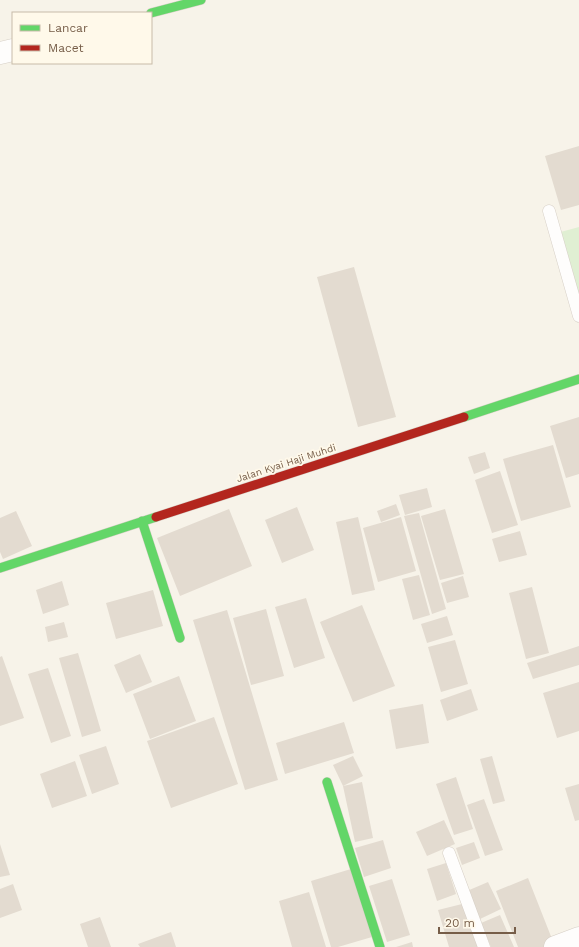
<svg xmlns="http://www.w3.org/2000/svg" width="579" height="947" viewBox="0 0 579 947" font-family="'Work Sans',sans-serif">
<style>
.green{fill:#e0efd3}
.building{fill:#e3dbd0}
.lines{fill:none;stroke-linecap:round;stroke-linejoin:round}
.lane-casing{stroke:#d6cfc6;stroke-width:13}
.street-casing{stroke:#d6cfc6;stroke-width:23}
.fast-casing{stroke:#d6cfc6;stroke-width:10}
.jam-casing{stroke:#d6cfc6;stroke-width:10}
.lane{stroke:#fefdfc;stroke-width:12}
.street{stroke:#fefdfc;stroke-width:22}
.fast{stroke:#63d668;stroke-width:9}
.jam{stroke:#b3261e;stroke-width:9}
.labels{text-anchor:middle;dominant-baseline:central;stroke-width:3.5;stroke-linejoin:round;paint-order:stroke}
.street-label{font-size:10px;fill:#765d48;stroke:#fff9ea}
</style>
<rect width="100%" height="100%" fill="#f7f3e9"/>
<path class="green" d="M 579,227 L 579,307 L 557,233 Z"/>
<path class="building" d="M 579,146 L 579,205 L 561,210 L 545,156 Z
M 354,267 L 396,417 L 358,427 L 317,277 Z
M 579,417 L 579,474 L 566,478 L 550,426 Z
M 553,445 L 571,507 L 521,521 L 503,459 Z
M 485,452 L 490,468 L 474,474 L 468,457 Z
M 500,471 L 518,525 L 492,533 L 475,480 Z
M 427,488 L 432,507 L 405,515 L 399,495 Z
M 396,504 L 400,515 L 381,522 L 377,511 Z
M 297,507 L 314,550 L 282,563 L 265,520 Z
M 229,509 L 252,566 L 180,596 L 157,538 Z
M 445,509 L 464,574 L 440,580 L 421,516 Z
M 16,511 L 32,546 L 3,559 L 0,552 L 0,518 Z
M 419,513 L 446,609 L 432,614 L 404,516 Z
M 358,517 L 375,590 L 352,595 L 336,522 Z
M 401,517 L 416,571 L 378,582 L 363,528 Z
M 520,531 L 527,555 L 499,562 L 492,539 Z
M 419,575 L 430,615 L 413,620 L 402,579 Z
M 463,576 L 469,597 L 447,603 L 441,583 Z
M 62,581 L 69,605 L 43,614 L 36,590 Z
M 532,587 L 549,653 L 526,659 L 509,593 Z
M 153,590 L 163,626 L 116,639 L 106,603 Z
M 306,598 L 325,658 L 294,668 L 275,607 Z
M 362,605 L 395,686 L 353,702 L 320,622 Z
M 266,609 L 284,676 L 251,685 L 233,618 Z
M 227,610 L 278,780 L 245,790 L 193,620 Z
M 447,616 L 453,635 L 427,643 L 421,624 Z
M 64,622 L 68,637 L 48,642 L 45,627 Z
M 455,640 L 468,684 L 441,692 L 428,647 Z
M 579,646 L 579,665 L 533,679 L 527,663 Z
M 78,653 L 101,731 L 82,737 L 59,658 Z
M 140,654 L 152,682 L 126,693 L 114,665 Z
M 2,656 L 24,718 L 0,726 L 0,657 Z
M 48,668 L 71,736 L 51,743 L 28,674 Z
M 179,676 L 196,721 L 150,739 L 133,694 Z
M 579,682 L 579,731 L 557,738 L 543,693 Z
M 471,689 L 478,710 L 447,721 L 440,700 Z
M 423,704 L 429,743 L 396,749 L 389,710 Z
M 214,717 L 238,784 L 171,808 L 147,741 Z
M 344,722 L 354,753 L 285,774 L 276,743 Z
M 106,746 L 119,784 L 92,794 L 79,755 Z
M 353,756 L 363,776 L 343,786 L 362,782 L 373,838 L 355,842 L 343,786 L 333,765 Z
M 492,756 L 505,801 L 493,804 L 480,759 Z
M 75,761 L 87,796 L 52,808 L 40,774 Z
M 456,777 L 473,829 L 454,835 L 436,784 Z
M 579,784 L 579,820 L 575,821 L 565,788 Z
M 484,799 L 503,850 L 485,856 L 467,805 Z
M 444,820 L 455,844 L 427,856 L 416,832 Z
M 383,840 L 391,868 L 364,877 L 355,848 Z
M 474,842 L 480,858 L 462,865 L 456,848 Z
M 0,844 L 10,875 L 0,877 Z
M 446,863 L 456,894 L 437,901 L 427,869 Z
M 351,869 L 372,937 L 338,947 L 331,947 L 311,881 Z
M 528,878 L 554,944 L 545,947 L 518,947 L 496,891 Z
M 392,879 L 410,935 L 387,942 L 369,886 Z
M 488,882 L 501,909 L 480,919 L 467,891 Z
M 13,884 L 22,910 L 0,918 L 0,889 Z
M 309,892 L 326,947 L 292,947 L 279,901 Z
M 466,903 L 480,947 L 449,947 L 438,910 Z
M 500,915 L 514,947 L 491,947 L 481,923 Z
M 100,917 L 111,947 L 88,947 L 80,924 Z
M 171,932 L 176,947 L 140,947 L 138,944 Z
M 412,942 L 413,947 L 396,947 Z"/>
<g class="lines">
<defs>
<path id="lane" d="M 549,211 L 579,316
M 449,853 L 484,947"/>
<path id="street" d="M 0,53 L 13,50
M 555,947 L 579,938"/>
<path id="fast" d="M 151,13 L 201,0
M 464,417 L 579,379
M 142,521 L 180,638
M 0,568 L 156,517
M 327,782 L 380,947"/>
<path id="jam" d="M 156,517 L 464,417"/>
</defs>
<use href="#lane" class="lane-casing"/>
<use href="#street" class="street-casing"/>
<use href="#fast" class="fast-casing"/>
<use href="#jam" class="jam-casing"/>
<use href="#lane" class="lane"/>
<use href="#street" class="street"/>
<use href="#fast" class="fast"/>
<use href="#jam" class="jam"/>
</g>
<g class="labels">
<g class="street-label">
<text transform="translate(286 463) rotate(-18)">Jalan Kyai Haji Muhdi</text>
</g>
</g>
<rect x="12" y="12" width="140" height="52" fill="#fff9ea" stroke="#c8bba9"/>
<rect x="20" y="25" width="20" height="6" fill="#63d668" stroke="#c8bba9"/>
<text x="48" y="32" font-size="12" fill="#765d48">Lancar</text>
<rect x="20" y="45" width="20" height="6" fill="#b3261e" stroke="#c8bba9"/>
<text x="48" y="52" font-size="12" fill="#765d48">Macet</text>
<path d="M439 927v6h76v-6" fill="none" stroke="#765d48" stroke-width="2"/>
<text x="445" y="927" font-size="12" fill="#765d48" stroke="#fff9ea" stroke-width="3" paint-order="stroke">20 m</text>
</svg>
